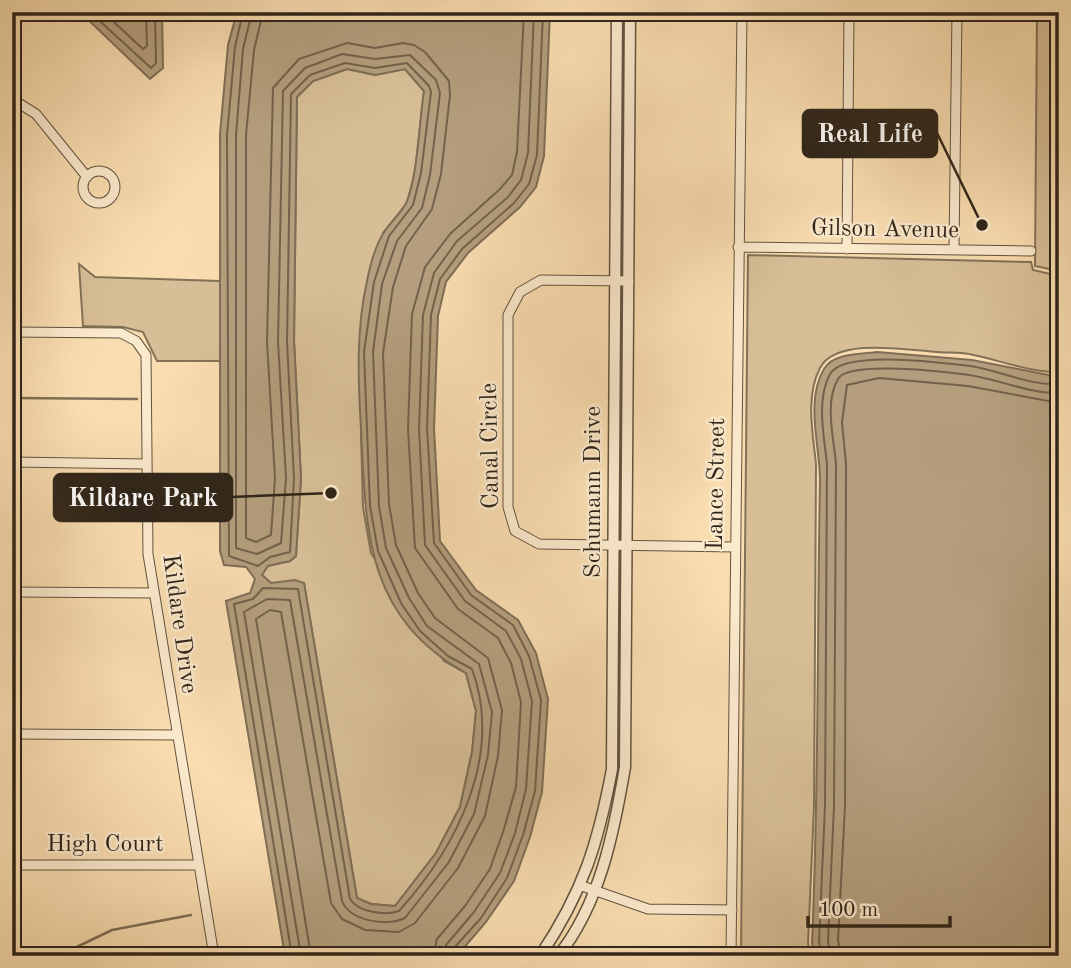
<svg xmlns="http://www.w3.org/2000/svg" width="1071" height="968" viewBox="0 0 1071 968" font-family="'Old Standard TT',serif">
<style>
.green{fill:#d7be96;stroke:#837258;stroke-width:2}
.water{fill:#b49e7d;stroke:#7f6e55;stroke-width:2;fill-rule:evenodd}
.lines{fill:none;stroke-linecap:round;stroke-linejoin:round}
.shore{stroke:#72624b;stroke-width:2}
.stream{stroke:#7f6e55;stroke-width:2.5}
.minor-casing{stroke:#62533f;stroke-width:11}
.tertiary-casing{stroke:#62533f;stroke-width:13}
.minor{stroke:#fbe9cc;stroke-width:9}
.tertiary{stroke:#fbe9cc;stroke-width:10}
.labels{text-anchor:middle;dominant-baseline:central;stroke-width:5;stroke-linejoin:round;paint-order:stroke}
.street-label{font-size:24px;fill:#2f2519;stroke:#fbe9cc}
.leader{fill:none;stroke:#2f2519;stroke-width:2.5}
.callout-dot{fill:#2f2519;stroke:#fbe9cc;stroke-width:2.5}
.callout{fill:#2f2519;stroke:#2f2519;stroke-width:2.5}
.callout-label{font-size:26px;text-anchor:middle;font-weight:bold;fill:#fff}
</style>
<rect width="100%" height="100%" fill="#f9ddb0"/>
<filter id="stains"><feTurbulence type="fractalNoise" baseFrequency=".00286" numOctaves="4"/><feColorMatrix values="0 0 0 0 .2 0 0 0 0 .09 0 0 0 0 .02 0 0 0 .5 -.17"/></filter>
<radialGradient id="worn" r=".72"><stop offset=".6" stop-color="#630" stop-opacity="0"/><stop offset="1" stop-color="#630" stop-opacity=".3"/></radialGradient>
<path class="green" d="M 1037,12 L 1059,12 L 1059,271 L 1035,266 Z
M 347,69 L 375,75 L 405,69 L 424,91 L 415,172 L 407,203 L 383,233 L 361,434 L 363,507 L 371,553 L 444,661 L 466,673 L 476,711 L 472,752 L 460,807 L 436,853 L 395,906 L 371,904 L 357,898 L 304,583 L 271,583 L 262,575 L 267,566 L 290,561 L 296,556 L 301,478 L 294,341 L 297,97 L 313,81 Z
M 748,255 L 1031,262 L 1033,270 L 1059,276 L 1059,372 C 1030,373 997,359 969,354 C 959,352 947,353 937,352 C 908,350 836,337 820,368 C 805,396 813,434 816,464 L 814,806 L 808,943 L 811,956 L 741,956 Z
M 79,264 L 95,277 L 220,281 L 220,361 L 157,361 L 143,332 L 123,327 L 83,326 Z"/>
<path class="water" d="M 80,12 L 162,12 L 163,68 L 150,79 Z
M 237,12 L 550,12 L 544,156 L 536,187 L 520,207 L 468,253 L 446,282 L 438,316 L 434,428 L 440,541 L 476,590 L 518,620 L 536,653 L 548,699 L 542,792 L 530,837 L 514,881 L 486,922 L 457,956 L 285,956 L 226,601 L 250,593 L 255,579 L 246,567 L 224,565 L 220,551 L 220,134 L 228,45 ZM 347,69 L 375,75 L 405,69 L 424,91 C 419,123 418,173 407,201 C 403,212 391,221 385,231 C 376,243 370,266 367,281 C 356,330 358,379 361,429 C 366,532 365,616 466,673 L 476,711 L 472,752 L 460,807 L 436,853 L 395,906 L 371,904 L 357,898 L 304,583 L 295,580 L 271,583 L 262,575 L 268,566 L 290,561 L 296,556 L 301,478 L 294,341 L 297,97 L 313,81 Z
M 877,352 L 972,360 L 1059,377 L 1059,956 L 815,956 L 812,943 C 819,789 817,635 820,480 C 820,447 805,400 824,369 C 833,353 861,354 877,352 Z"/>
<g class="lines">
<path class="shore" d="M 90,12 L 151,68 L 156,63 L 155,12
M 103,12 L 143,49 L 147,46 L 146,12
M 243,12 L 235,47 L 227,135 L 229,556 L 258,566 L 270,557 L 290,552 L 294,478 L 287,342 L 291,94 L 310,75 L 345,63 L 375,68 L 407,63 L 429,86 L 431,92 L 421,173 L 413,205 L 389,236 L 374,282 L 364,352 L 370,506 L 378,551 L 401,603 L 420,631 L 448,656 L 472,669 C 504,756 456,848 399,911 C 385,916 358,912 350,899 L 298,589 L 263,588 L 253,599 L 234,604 L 292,956
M 252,12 L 243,49 L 236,135 L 236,548 L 257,554 L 281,543 L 286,478 L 278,342 L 283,91 L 305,68 L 342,54 L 375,59 L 410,55 L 436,80 L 440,93 L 430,175 L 422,208 L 397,241 L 382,284 L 373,352 L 379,506 L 386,548 L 409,598 L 427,626 L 479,664 L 492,712 L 488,755 L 474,814 L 449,862 L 405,918 C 387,927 350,921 342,901 L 290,600 L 267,599 L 244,612 L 301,956
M 263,12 L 254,50 L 246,135 L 246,538 L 256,542 L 271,535 L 275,478 L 267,342 L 273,88 L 299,59 L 347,43 L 375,48 L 403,43 L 414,45 L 425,52 L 449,81 L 450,95 L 441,174 L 432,209 L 406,246 L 393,287 L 383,353 L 389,504 L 396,545 L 418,593 L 435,618 L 488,658 L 502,710 L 498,756 L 485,816 L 458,868 L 415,923 L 399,932 L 365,930 L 342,919 L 331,903 L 281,612 L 270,610 L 256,619 L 311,956
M 433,956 L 437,939 L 465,906 L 490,869 L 504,829 L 516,787 L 521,702 L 511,663 L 498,638 L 458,609 L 415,548 L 408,429 L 412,314 L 425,267 L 450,234 L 500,189 L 512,175 L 517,152 L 524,12
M 443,956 L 446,945 L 474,912 L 500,873 L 515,833 L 526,789 L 532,701 L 521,659 L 506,631 L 465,601 L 425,545 L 419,429 L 423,315 L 434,273 L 457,241 L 508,197 L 521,180 L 528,153 L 534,12
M 452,956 L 453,949 L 481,918 L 507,878 L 523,835 L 535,791 L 541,700 L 529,656 L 513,625 L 471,595 L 434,543 L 427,428 L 431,315 L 440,279 L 462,249 L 514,203 L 529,184 L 537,155 L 543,12
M 822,956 L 819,942 L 825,806 L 827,464 C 824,436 816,400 830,374 C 843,349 944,363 970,366 C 998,370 1030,386 1059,384
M 830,956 L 828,941 L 834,806 L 836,464 C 834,438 824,403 838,379 C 848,360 948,372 969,375 C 998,379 1030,394 1059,393
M 841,956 L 838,940 L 845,806 L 846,464 L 842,422 L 847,385 L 879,378 L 968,386 L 1059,403"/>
<path class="stream" d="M 12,398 L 137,399
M 58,956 L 112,930 L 191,915"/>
<defs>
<path id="minor" d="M 12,99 L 36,114 L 87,177
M83 187a16 16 0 1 1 32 0a16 16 0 1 1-32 0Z
M 738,247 L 1031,251
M 847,249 L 849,12
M 954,249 L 957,12
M 629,281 L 541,280 L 520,292 L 508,315 L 508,507 L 515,531 L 539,544 L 735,547
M 12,332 L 121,333 L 136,341 L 146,355 L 148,554 L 214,956
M 12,462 L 146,464
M 12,592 L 153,593
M 12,734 L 176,735
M 12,865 L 198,865
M 582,886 L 648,909 L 732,910
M 731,956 L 742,12"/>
<path id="tertiary" d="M 540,956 C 583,892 598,844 612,769 L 617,12
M 558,956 C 600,904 614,832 625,767 L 630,12"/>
</defs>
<use href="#minor" class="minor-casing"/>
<use href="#tertiary" class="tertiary-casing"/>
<use href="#minor" class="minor"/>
<use href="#tertiary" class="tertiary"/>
</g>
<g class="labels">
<g class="street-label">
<text transform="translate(885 230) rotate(1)">Gilson Avenue</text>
<text transform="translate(491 446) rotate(-91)">Canal Circle</text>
<text transform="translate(717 484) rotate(-89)">Lance Street</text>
<text transform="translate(594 492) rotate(-90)">Schumann Drive</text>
<text transform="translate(179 624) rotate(82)">Kildare Drive</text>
<text x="105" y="845">High Court</text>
</g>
</g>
<path class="leader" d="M982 225L937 133M331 493L232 497"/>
<g class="callout-dot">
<circle cx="982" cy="225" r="7"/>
<circle cx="331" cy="493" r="7"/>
</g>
<g class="callout">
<rect x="803" y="110" width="134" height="47" rx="7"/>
<rect x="54" y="474" width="178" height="47" rx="7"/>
</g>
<g class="callout-label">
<text x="870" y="142">Real Life</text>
<text x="143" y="506">Kildare Park</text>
</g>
<rect width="1071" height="968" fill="none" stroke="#f9ddb0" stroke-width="42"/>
<rect x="14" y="14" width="1043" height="940" fill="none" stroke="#2f2519" stroke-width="3.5"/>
<rect x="21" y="21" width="1029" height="926" fill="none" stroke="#2f2519" stroke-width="2"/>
<path d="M808 916v10h142v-10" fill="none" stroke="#2f2519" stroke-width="3.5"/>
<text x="819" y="916" font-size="21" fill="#2f2519" stroke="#fbe9cc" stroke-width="5" paint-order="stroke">100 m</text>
<rect width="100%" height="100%" filter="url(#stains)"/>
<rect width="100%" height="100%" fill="url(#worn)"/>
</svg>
